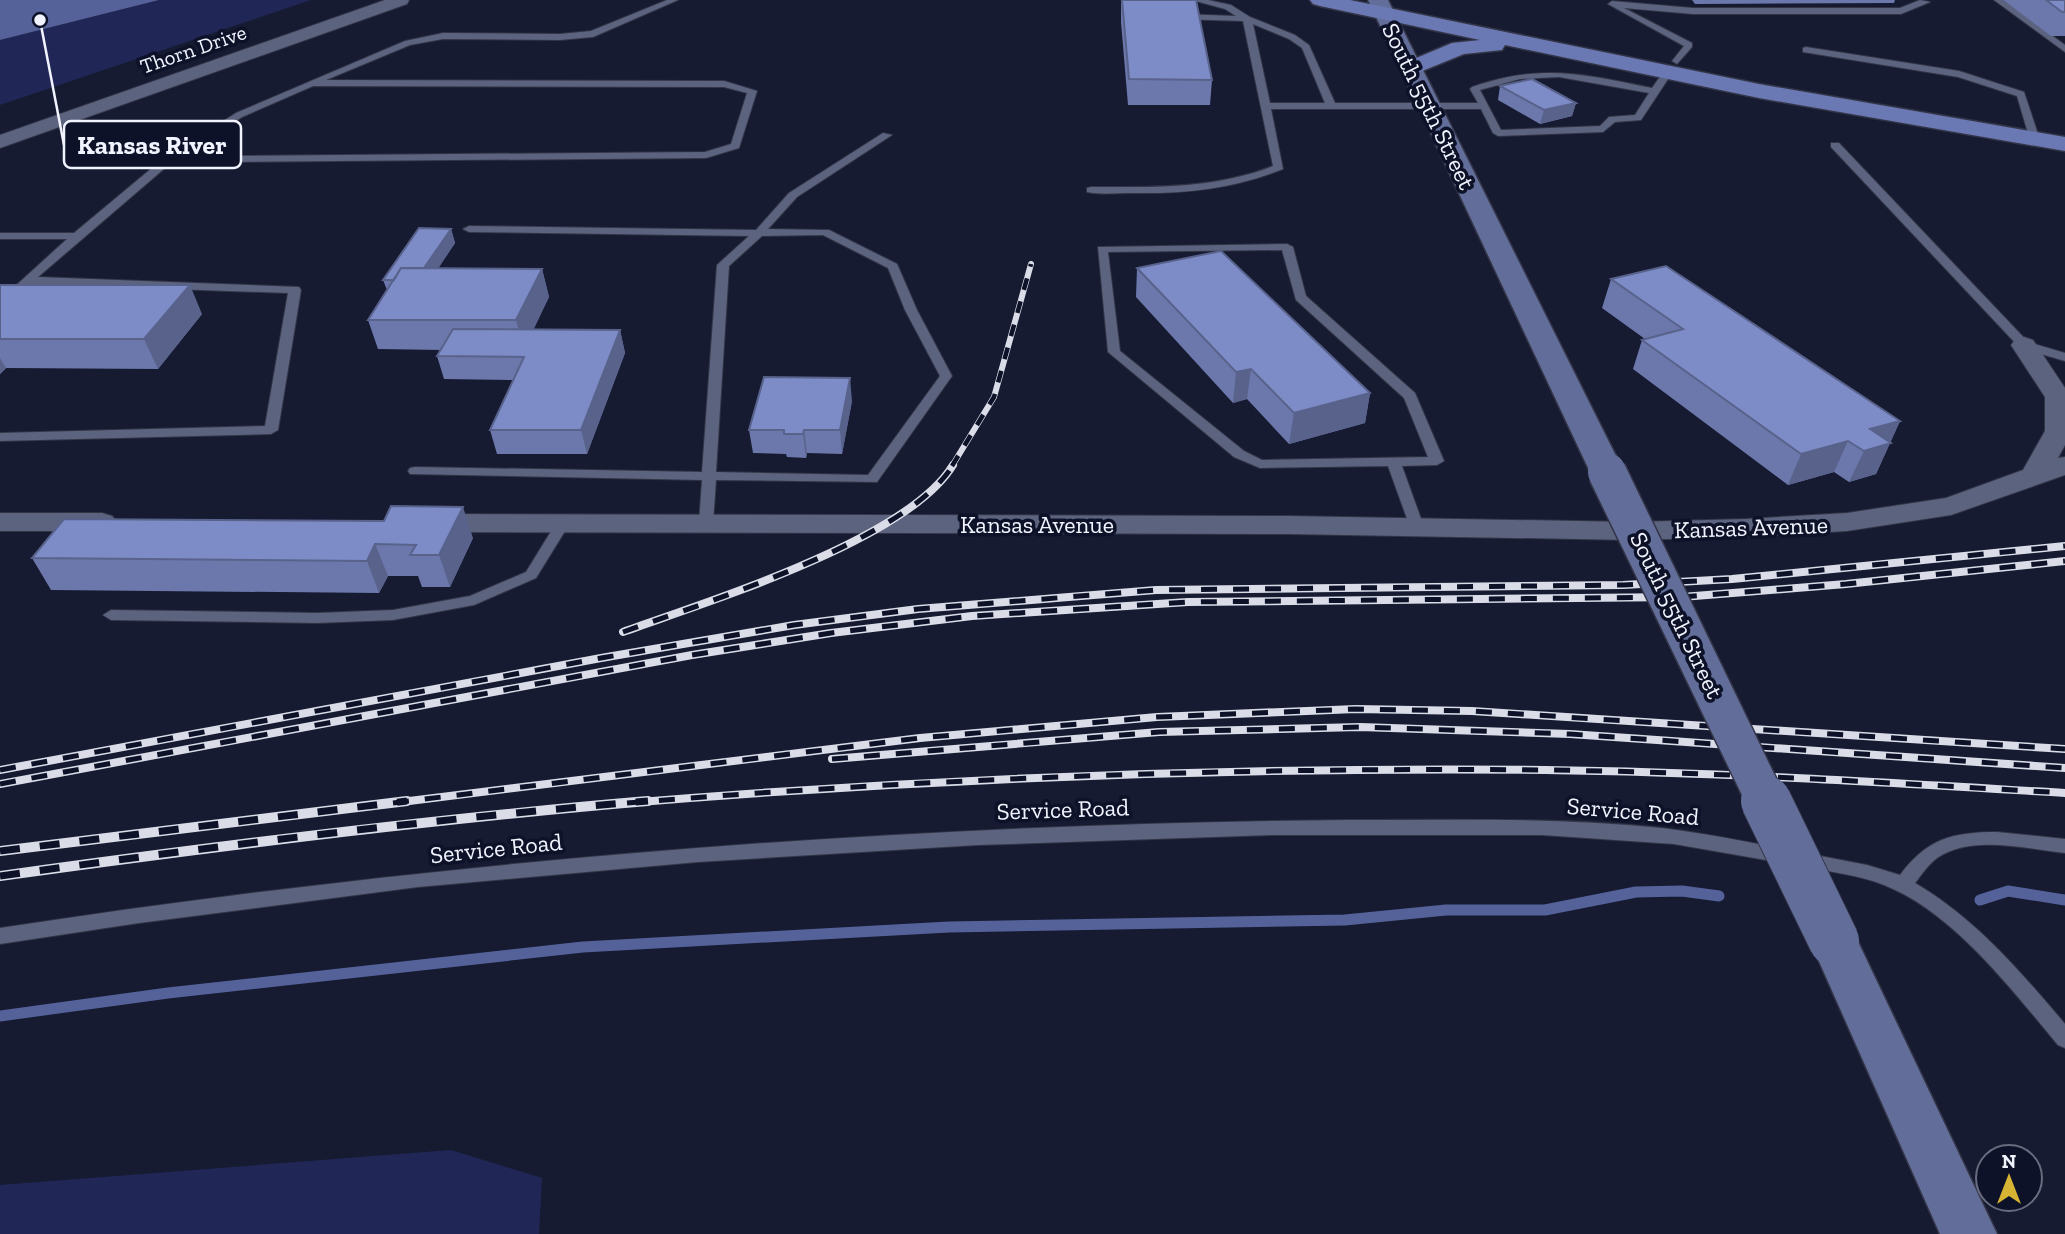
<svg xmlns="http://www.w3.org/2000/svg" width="2065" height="1234" viewBox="0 0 2065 1234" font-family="'Zilla Slab',serif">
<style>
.green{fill:#202757}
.water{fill:#55629a}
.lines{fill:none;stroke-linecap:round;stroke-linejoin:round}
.stream{stroke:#55629a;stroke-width:11}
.lane-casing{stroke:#333547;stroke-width:2}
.street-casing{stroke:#333547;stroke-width:2}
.secondary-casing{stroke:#333547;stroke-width:3}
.primary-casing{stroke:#333547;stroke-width:3}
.lane{fill:#5b637e;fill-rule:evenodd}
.street{fill:#5b637e;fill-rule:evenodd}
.secondary{fill:#626e99;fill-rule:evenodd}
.primary{fill:#6a78b3;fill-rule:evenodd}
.rail-far2-casing{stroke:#dadde8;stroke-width:6}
.rail-far1-casing{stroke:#dadde8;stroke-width:8}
.rail-casing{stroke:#dadde8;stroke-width:10}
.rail-far2{stroke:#0d1228;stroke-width:4.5;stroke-dasharray:12;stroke-linecap:butt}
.rail-far1{stroke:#0d1228;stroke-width:5;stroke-dasharray:16;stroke-linecap:butt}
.rail{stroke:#0d1228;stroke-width:7;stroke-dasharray:20;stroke-linecap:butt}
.secondary-bridge-far1-casing{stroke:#333547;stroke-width:41;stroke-linecap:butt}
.secondary-bridge-casing{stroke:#333547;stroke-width:52;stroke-linecap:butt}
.secondary-bridge-far1{stroke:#626e99;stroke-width:38}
.secondary-bridge{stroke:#626e99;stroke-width:50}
.wall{fill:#6c78ab}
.shaded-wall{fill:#58628b}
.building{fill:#7d8cc7;stroke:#58628b;stroke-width:2}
.labels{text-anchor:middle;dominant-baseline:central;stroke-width:7;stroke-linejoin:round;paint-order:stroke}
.far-street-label{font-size:21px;fill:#f1f4fe;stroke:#0d1228}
.street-label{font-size:24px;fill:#f1f4fe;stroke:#0d1228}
.leader{fill:none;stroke:#f1f4fe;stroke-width:2.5}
.callout-dot{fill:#f1f4fe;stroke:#0d1228;stroke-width:2.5}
.callout{fill:#0d1228;stroke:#f1f4fe;stroke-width:2.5}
.callout-label{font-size:26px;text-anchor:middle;font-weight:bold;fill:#f1f4fe}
</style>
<rect width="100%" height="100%" fill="#161b32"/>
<path class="green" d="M 159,0 L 311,0 L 0,105 L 0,40 Z
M 451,1150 L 542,1178 L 539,1234 L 0,1234 L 0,1185 Z"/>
<path class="water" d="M 0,0 L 159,0 L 0,40 Z"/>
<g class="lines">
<path class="stream" d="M 1980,900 L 2008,891 L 2065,900
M 0,1016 L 168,993 L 583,947 L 949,927 L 1345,920 L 1446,910 L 1545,910 L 1636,892 L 1682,891 L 1719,896"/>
<defs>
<path id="lane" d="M 667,0 L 678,0 L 593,37 L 560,40 L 443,39 L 410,45 L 326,80 L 724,81 L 757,91 L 739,148 L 706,158 L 222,162 L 165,168 L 38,277 L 299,287 L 301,290 L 278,430 L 271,434 L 0,441 L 0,433 L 265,426 L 288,293 L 31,284 L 4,310 L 0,311 L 0,300 L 67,239 L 0,239 L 0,233 L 74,233 L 158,163 L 236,113 L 405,41 L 443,33 L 560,34 L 591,31 ZM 313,86 L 724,87 L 747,93 L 731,144 L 705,152 L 222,156 L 176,160 L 242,117 Z
M 1192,0 L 1208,0 L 1231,5 L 1250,17 L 1295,35 L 1309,45 L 1335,103 L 1478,103 L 1470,89 L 1472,87 C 1541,63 1583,74 1652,88 L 1664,71 L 1672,73 L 1641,120 L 1615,122 L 1603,132 L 1498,136 L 1493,133 L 1481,109 L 1271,109 L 1283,169 C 1233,189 1184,194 1131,193 C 1117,193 1101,195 1087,192 L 1087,188 L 1091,187 C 1154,187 1214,189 1273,166 L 1243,21 L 1177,19 L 1177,15 L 1180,14 L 1236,16 L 1225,9 ZM 1253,24 L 1289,39 L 1302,48 L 1325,103 L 1270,103 ZM 1559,77 L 1649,93 L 1635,115 L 1609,117 L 1600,126 L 1501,130 L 1480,90 L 1520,79 Z
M 1920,0 L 1930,2 L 1901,14 L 1693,14 L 1624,8 L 1692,43 L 1692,47 L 1677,64 L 1672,61 L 1684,46 L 1608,4 L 1612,1 L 1693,8 L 1900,8 Z
M 1994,0 L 2003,0 L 2065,45 L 2065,52 Z
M 1806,47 L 1959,71 L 2024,92 L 2040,140 L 2035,143 L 2030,140 L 2017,96 L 1958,77 L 1803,52 L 1803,48 Z
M 883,133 L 892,135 L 797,197 L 768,229 L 829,230 L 897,264 L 917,310 L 952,376 L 877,482 L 716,480 L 713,523 L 706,528 L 699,523 L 702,480 L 410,474 L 408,471 L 410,468 L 415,467 L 702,472 L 717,265 L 749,236 L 469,232 L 463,229 L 469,226 L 756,230 L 789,193 ZM 823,235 L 888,268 L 905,310 L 940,376 L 868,475 L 716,472 L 729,266 L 762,236 Z
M 1831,143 L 1839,143 L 2028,342 L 2065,353 L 2065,361 L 2020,348 L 1831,147 Z
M 1287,244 L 1293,247 L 1306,296 L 1415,393 L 1444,461 L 1437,465 L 1402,466 L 1424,527 L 1422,530 L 1412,530 L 1410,527 L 1388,466 L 1260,468 L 1234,457 L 1108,352 L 1098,247 ZM 1282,250 L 1296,300 L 1404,398 L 1428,457 L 1262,460 L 1244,451 L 1120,351 L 1108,252 Z
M 563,518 L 570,523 L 536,578 L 474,605 L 393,620 L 317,623 L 111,620 L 103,615 L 111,610 L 317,613 L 393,610 L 470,596 L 526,572 L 558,520 Z
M 1348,820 C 1453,820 1558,817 1662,828 C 1703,833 1743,841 1783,849 L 1790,851 L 1792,856 L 1790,861 L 1783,863 L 1674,844 L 1542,835 L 1272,835 L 978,845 L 698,862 L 418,887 L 139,923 L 0,944 L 0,928 C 447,860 897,824 1348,820 Z
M 1997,832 L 2065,839 L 2065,853 C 2026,849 1972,834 1937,858 C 1928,865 1922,874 1915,883 C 1975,918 2021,972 2065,1024 L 2065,1048 L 2058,1045 C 2012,990 1953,912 1884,885 C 1859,875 1831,872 1805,867 L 1798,865 L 1796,860 L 1798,855 L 1805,853 L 1867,865 L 1900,875 C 1927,839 1952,832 1997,832 Z"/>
<path id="street" d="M 385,0 L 409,0 L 407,4 L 0,148 L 0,135 Z
M 2024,337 L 2033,340 L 2065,388 L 2065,445 L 2058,458 L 2065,457 L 2065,475 L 1951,515 L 1847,531 L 1746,537 L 1631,540 L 1289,534 L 427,532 L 417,529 L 412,523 L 417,517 L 427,514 L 1289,516 L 1631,522 L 1746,519 L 1847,513 L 1946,498 L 2023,470 L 2045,431 L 2045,397 L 2011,345 L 2015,340 Z
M 0,513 L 102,513 L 112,516 L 117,522 L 112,528 L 102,531 L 0,531 Z"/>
<path id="secondary" d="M 1368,0 L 1388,0 L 1624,472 L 1619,479 L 1607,482 L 1595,479 L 1590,472 Z
M 1834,921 L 1851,927 L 1997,1234 L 1940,1234 L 1810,941 L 1817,927 Z"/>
<path id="primary" d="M 1310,0 L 1350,0 L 1759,84 L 2065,137 L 2065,151 L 1759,98 L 1505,45 L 1502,50 L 1464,54 L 1410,76 L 1402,74 L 1399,69 L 1402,64 L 1452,43 L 1480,40 L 1320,6 L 1313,4 Z"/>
</defs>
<use href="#lane" class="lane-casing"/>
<use href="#street" class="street-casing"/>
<use href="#secondary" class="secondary-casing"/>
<use href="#primary" class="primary-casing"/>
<use href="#lane" class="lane"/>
<use href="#street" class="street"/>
<use href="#secondary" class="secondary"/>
<use href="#primary" class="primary"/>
<defs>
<path id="rail-far2" d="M 952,466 L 994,397 L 1031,264"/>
<path id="rail-far1" d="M 623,632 C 706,602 908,540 953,465
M 832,759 L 1159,732 L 1360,727 L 1570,734 L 2065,768
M 0,770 L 601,658 L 794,625 L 918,609 L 1156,590 L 1623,585 L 1732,579 L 2065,546
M 0,784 L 692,655 L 831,633 L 972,616 L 1188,602 L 1682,597 L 1846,584 L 2065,561
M 393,803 L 920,738 L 1157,717 L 1356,709 L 1472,711 L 2065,749
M 627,803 C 932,778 1238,767 1545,770 C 1718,772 1892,783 2065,793"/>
<path id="rail" d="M 0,851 L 407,801
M 0,876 C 216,846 431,819 648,801"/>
</defs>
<use href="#rail-far2" class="rail-far2-casing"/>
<use href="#rail-far1" class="rail-far1-casing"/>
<use href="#rail" class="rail-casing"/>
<use href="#rail-far2" class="rail-far2"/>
<use href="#rail-far1" class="rail-far1"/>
<use href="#rail" class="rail"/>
<defs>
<path id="secondary-bridge-far1" d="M 1607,472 L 1767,803"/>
<path id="secondary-bridge" d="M 1766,801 L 1834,941"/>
</defs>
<use href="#secondary-bridge-far1" class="secondary-bridge-far1-casing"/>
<use href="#secondary-bridge" class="secondary-bridge-casing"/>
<use href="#secondary-bridge-far1" class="secondary-bridge-far1"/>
<use href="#secondary-bridge" class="secondary-bridge"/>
</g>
<path class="wall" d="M 1121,0 L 1212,80 L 1210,105 L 1128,105 L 1121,22 Z
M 1692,0 L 1895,0 L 1894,3 L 1695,4 Z
M 2003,0 L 2065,0 L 2065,36 L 2051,36 Z
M 1500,86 L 1576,103 L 1572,116 L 1540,124 L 1498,100 Z
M 451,229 L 455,243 L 438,268 L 542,269 L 549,297 L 533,329 L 620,330 L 625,353 L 587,454 L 497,454 L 490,430 L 513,380 L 444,379 L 437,356 L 441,350 L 378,349 L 368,320 L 387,290 L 383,280 Z
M 1137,268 L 1370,393 L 1365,423 L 1289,444 L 1247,399 L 1233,403 L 1136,297 Z
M 1611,279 L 1900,421 L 1876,474 L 1849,482 L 1834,472 L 1788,485 L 1633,369 L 1642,340 L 1645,339 L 1602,308 Z
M 0,285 L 202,314 L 158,369 L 6,368 L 0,374 Z
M 852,401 L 842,454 L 807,453 L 806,458 L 787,457 L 786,454 L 753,453 L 749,430 Z
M 473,538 L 450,587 L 422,587 L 418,576 L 388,576 L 379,593 L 51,590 L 32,558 Z"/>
<path class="shaded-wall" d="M 1576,103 L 1572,116 L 1540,124 L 1544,110 Z
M 451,229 L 455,243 L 421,295 L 416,280 Z
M 542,269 L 549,297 L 524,350 L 516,320 Z
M 190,285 L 202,314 L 158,369 L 144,339 Z
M 620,330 L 625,353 L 587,454 L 581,430 Z
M 0,358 L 6,368 L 0,374 Z
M 1251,369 L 1247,399 L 1233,403 L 1236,372 Z
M 850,378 L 852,401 L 842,454 L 840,430 Z
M 1370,393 L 1365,423 L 1289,444 L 1294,413 Z
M 1900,421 L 1876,474 L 1849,482 L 1864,451 L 1870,429 Z
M 804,430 L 807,453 L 806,458 L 803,434 Z
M 1848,441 L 1834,472 L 1788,485 L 1801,454 Z
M 463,507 L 473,538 L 450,587 L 439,555 Z
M 375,544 L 388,576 L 379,593 L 367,561 Z"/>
<path class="building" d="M 1122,0 L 1196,0 L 1212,80 L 1129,79 Z
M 2046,0 L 2065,0 L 2065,12 L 2062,12 Z
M 1532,79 L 1576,103 L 1544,110 L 1500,86 Z
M 419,228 L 451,229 L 424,268 L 401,268 L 394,280 L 383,280 Z
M 1221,251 L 1370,393 L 1294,413 L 1251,369 L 1236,372 L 1137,268 Z
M 1666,266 L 1900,421 L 1870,429 L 1891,443 L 1864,451 L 1848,441 L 1801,454 L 1642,340 L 1683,329 L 1611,279 Z
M 401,268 L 542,269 L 516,320 L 368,320 Z
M 0,285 L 190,285 L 144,339 L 0,339 Z
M 453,329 L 620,330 L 581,430 L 490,430 L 524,357 L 437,356 Z
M 764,377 L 850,378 L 840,430 L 804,430 L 803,434 L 784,434 L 784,430 L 749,430 Z
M 391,506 L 463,507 L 439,555 L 410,555 L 416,545 L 375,544 L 367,561 L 32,558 L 64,519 L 384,521 Z"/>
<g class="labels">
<g class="far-street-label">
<text transform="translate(193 49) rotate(-19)">Thorn Drive</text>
</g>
<g class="street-label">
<text transform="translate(1429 106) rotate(64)">South 55th Street</text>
<text x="1037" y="524">Kansas Avenue</text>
<text transform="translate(1751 527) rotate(-2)">Kansas Avenue</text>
<text transform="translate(1677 615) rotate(64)">South 55th Street</text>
<text transform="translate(1063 809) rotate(-2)">Service Road</text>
<text transform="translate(1633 811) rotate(5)">Service Road</text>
<text transform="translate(496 848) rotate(-6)">Service Road</text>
</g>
</g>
<path class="leader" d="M40 20L64 145"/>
<circle class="callout-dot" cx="40" cy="20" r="7"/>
<rect class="callout" x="64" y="121" width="177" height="47" rx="7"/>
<g class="callout-label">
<text x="152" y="154">Kansas River</text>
</g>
<g transform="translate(2009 1178)"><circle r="33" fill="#0d1228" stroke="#686c7e" stroke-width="2"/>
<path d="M0-5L12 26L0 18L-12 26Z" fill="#d7b434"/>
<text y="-10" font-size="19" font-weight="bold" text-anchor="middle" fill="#f1f4fe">N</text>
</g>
</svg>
